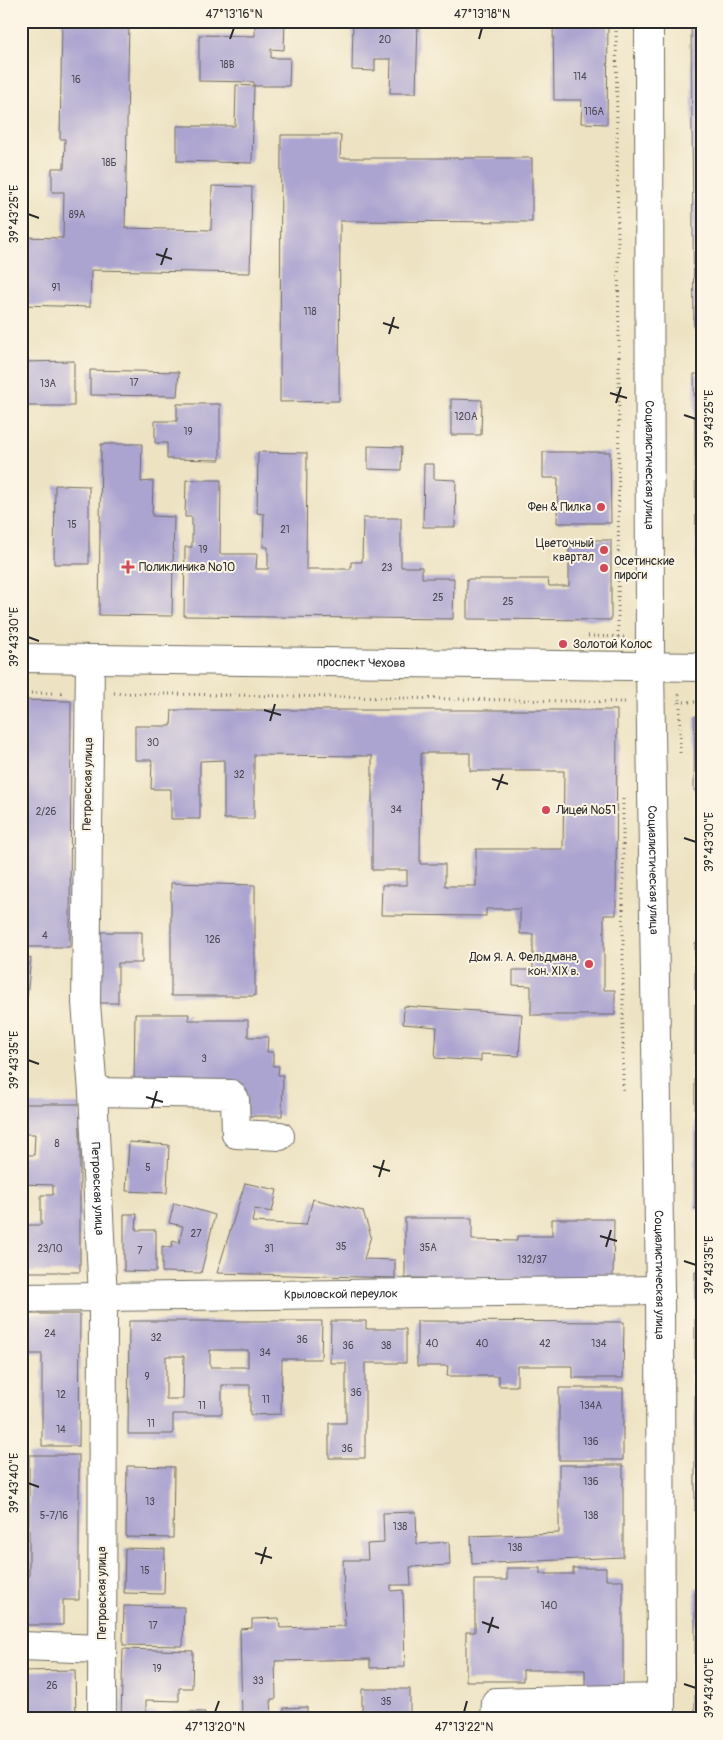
<svg xmlns="http://www.w3.org/2000/svg" width="723" height="1740" viewBox="0 0 723 1740" font-family="Pangolin,sans-serif">
<style>
.building{fill:#aca4d0;fill-rule:evenodd}
.lines{fill:none;stroke-linecap:round;stroke-linejoin:round}
.minor-casing{stroke:#6f6b60;stroke-width:30}
.path{stroke:#6f6b60;stroke-width:3;stroke-dasharray:1 4;stroke-linecap:butt}
.minor{stroke:#fff;stroke-width:28}
.ticks{fill:none;stroke:#2b2b2b;stroke-width:2}
.poi-dot{fill:#d1495b;stroke:#fcf5e5;stroke-width:2}
.labels{text-anchor:middle;dominant-baseline:central;stroke-width:4;stroke-linejoin:round;paint-order:stroke}
.number-label{font-size:10px;fill:#4b4954}
.street-label{font-size:12px;fill:#2b2b2b;stroke:#fcf5e5}
.poi-label{font-size:12px;fill:#2b2b2b;stroke:#fcf5e5;text-anchor:start}
.neatline{fill:none;stroke:#2b2b2b;stroke-width:2}
.ticks-label{font-size:12px;text-anchor:middle;fill:#2b2b2b}
</style>
<rect width="100%" height="100%" fill="#fcf5e5"/>
<filter id="ink" filterUnits="userSpaceOnUse"><feTurbulence type="fractalNoise" baseFrequency=".02" numOctaves="2"/><feDisplacementMap in="SourceGraphic" scale="10" xChannelSelector="R" yChannelSelector="G"/><feConvolveMatrix kernelMatrix="1 2 1 2 8 2 1 2 1" color-interpolation-filters="sRGB"/></filter>
<filter id="wash" filterUnits="userSpaceOnUse"><feTurbulence type="fractalNoise" baseFrequency=".0096" numOctaves="4" result="noise"/><feDisplacementMap in="SourceGraphic" scale="20" xChannelSelector="R" yChannelSelector="G"/><feGaussianBlur stdDeviation="1.12" result="paint"/><feColorMatrix in="noise" values="0 0 0 0 0 0 0 0 0 0 0 0 0 0 0 0 0 1.4 0 .05"/><feComposite in="paint" operator="in"/></filter>
<g filter="url(#wash)">
<rect width="100%" height="100%" fill="#ede3c3"/>
<g id="blocks">
<path class="building" d="M 62,21 L 129,21 L 125,228 L 211,230 L 212,186 L 252,187 L 250,273 L 91,270 L 90,307 L 21,305 L 21,237 L 63,238 L 64,192 L 52,192 L 52,168 L 64,168 L 65,139 L 60,139 Z
M 255,21 L 285,21 L 284,50 L 271,49 L 271,58 L 290,58 L 289,86 L 254,86 L 254,82 L 199,81 L 199,35 L 255,36 Z
M 353,21 L 418,21 L 416,93 L 390,93 L 391,59 L 375,59 L 375,71 L 352,70 Z
M 553,21 L 608,21 L 607,124 L 581,123 L 582,100 L 554,100 Z
M 691,21 L 702,21 L 702,328 L 694,328 Z
M 236,85 L 254,86 L 252,163 L 177,161 L 177,126 L 235,126 Z
M 281,135 L 341,135 L 340,158 L 532,158 L 532,222 L 340,221 L 339,401 L 280,402 Z
M 74,361 L 74,406 L 21,406 L 21,362 Z
M 90,370 L 179,372 L 177,396 L 90,395 Z
M 694,374 L 702,374 L 702,624 L 697,624 Z
M 451,399 L 482,400 L 481,435 L 451,435 Z
M 177,404 L 220,404 L 220,460 L 167,459 L 167,443 L 155,443 L 155,421 L 177,421 Z
M 101,444 L 142,444 L 141,482 L 153,481 L 152,516 L 174,517 L 172,616 L 99,615 Z
M 368,446 L 402,447 L 401,470 L 368,469 Z
M 258,452 L 307,453 L 306,569 L 351,569 L 351,562 L 362,562 L 363,518 L 401,518 L 401,567 L 422,567 L 422,578 L 454,578 L 453,619 L 184,616 L 185,547 L 192,547 L 192,517 L 185,517 L 186,480 L 221,480 L 220,554 L 257,554 L 256,569 L 268,569 L 268,547 L 263,547 L 264,514 L 257,513 Z
M 543,452 L 610,452 L 611,523 L 557,523 L 558,478 L 543,478 Z
M 424,464 L 434,464 L 434,479 L 456,480 L 455,527 L 423,527 Z
M 55,485 L 89,486 L 89,564 L 54,564 Z
M 569,540 L 611,540 L 611,620 L 467,619 L 467,579 L 548,579 L 549,586 L 569,586 Z
M 21,700 L 71,701 L 70,947 L 21,947 Z
M 172,710 L 617,710 L 616,915 L 604,915 L 604,990 L 615,990 L 615,1015 L 531,1015 L 531,986 L 513,985 L 513,970 L 533,970 L 533,934 L 520,934 L 520,909 L 486,909 L 486,916 L 381,915 L 382,885 L 407,885 L 407,870 L 372,870 L 372,756 L 254,755 L 254,819 L 224,819 L 224,760 L 200,761 L 200,819 L 171,819 L 171,789 L 151,789 L 152,760 L 135,760 L 135,726 L 171,726 ZM 421,753 L 470,753 L 470,771 L 564,771 L 563,849 L 476,849 L 476,886 L 445,886 L 445,864 L 420,864 Z
M 695,716 L 702,716 L 702,790 L 694,790 Z
M 171,883 L 255,885 L 255,996 L 171,996 Z
M 95,932 L 142,932 L 142,963 L 118,963 L 118,1003 L 95,1003 Z
M 702,938 L 702,990 L 695,990 L 695,943 Z
M 21,957 L 31,958 L 27,997 L 21,997 Z
M 695,1004 L 702,1004 L 702,1209 L 695,1209 Z
M 404,1006 L 522,1014 L 519,1056 L 481,1054 L 481,1061 L 435,1058 L 437,1027 L 403,1024 Z
M 21,1010 L 26,1010 L 25,1025 L 21,1025 Z
M 135,1014 L 189,1014 L 188,1020 L 248,1020 L 248,1037 L 268,1037 L 267,1052 L 273,1052 L 273,1066 L 279,1066 L 278,1075 L 283,1075 L 282,1116 L 242,1116 L 243,1087 L 134,1085 Z
M 21,1104 L 80,1104 L 80,1272 L 21,1272 L 21,1225 L 41,1225 L 41,1195 L 53,1195 L 53,1185 L 21,1184 L 21,1155 L 34,1155 L 35,1134 L 21,1134 Z
M 129,1142 L 169,1145 L 167,1193 L 126,1191 Z
M 245,1183 L 277,1190 L 272,1212 L 255,1209 L 252,1222 L 306,1225 L 313,1199 L 363,1211 L 371,1236 L 364,1259 L 395,1260 L 395,1278 L 217,1273 Z
M 174,1203 L 215,1215 L 201,1273 L 162,1272 L 162,1246 L 171,1248 L 173,1241 L 179,1243 L 183,1226 L 169,1223 Z
M 124,1214 L 137,1214 L 136,1230 L 156,1230 L 156,1272 L 124,1271 Z
M 405,1218 L 472,1218 L 472,1240 L 517,1241 L 517,1236 L 552,1236 L 552,1219 L 614,1219 L 613,1280 L 405,1278 Z
M 695,1272 L 702,1272 L 702,1511 L 695,1511 Z
M 21,1314 L 80,1314 L 79,1446 L 42,1446 L 42,1354 L 21,1354 Z
M 129,1321 L 322,1321 L 321,1359 L 282,1359 L 281,1414 L 250,1415 L 250,1385 L 222,1385 L 222,1414 L 173,1414 L 173,1434 L 128,1434 ZM 210,1350 L 248,1350 L 248,1367 L 210,1367 ZM 166,1356 L 184,1356 L 183,1399 L 166,1399 Z
M 331,1321 L 366,1321 L 366,1329 L 406,1329 L 406,1363 L 365,1363 L 365,1458 L 329,1458 L 329,1423 L 346,1423 L 346,1363 L 330,1363 Z
M 417,1321 L 624,1322 L 623,1378 L 573,1378 L 573,1366 L 517,1366 L 517,1386 L 499,1386 L 499,1376 L 447,1376 L 448,1366 L 417,1366 Z
M 559,1388 L 623,1388 L 623,1460 L 559,1460 Z
M 29,1455 L 79,1455 L 79,1600 L 63,1600 L 63,1625 L 21,1625 L 21,1577 L 29,1577 Z
M 559,1465 L 623,1465 L 623,1557 L 472,1564 L 471,1536 L 559,1533 Z
M 127,1466 L 174,1467 L 173,1538 L 126,1537 Z
M 416,1512 L 417,1544 L 449,1542 L 450,1565 L 410,1567 L 411,1585 L 391,1585 L 391,1591 L 403,1590 L 405,1667 L 370,1668 L 370,1659 L 275,1661 L 276,1699 L 271,1699 L 272,1719 L 242,1719 L 240,1629 L 252,1628 L 252,1619 L 279,1618 L 280,1628 L 345,1626 L 343,1560 L 368,1560 L 367,1544 L 384,1543 L 383,1513 Z
M 125,1548 L 165,1549 L 164,1594 L 124,1593 Z
M 507,1568 L 540,1568 L 540,1574 L 573,1574 L 573,1568 L 606,1568 L 606,1580 L 623,1580 L 623,1689 L 585,1689 L 585,1670 L 523,1670 L 523,1681 L 466,1681 L 466,1632 L 475,1632 L 475,1580 L 507,1580 Z
M 695,1588 L 702,1588 L 702,1719 L 695,1719 Z
M 124,1606 L 184,1607 L 183,1646 L 123,1645 Z
M 123,1649 L 193,1651 L 192,1688 L 179,1688 L 179,1701 L 146,1700 L 146,1712 L 155,1712 L 155,1719 L 121,1719 Z
M 75,1670 L 76,1719 L 28,1719 L 28,1701 L 21,1701 L 21,1671 Z
M 362,1689 L 410,1689 L 410,1715 L 401,1715 L 401,1719 L 362,1719 Z
M 307,1707 L 307,1719 L 284,1719 L 284,1708 Z
M 173,1712 L 205,1712 L 205,1719 L 174,1719 Z"/>
</g>
</g>
<g filter="url(#ink)">
<use href="#blocks" fill-opacity="0" stroke="#6f6b60" stroke-width="1"/>
<g class="lines">
<defs>
<g id="minor">
<path id="s1" d="M 649,21 L 650,667 L 660,1290 L 661,1719"/>
<path id="s2" d="M 21,658 L 702,667"/>
<path id="s3" d="M 90,659 L 86,1003 L 93,1092 L 103,1298 L 102,1719"/>
<path d="M 93,1092 L 231,1094 L 235,1099 L 236,1134 L 280,1136"/>
<path id="s4" d="M 21,1298 L 660,1290"/>
<path d="M 21,1646 L 102,1649"/>
<path d="M 495,1719 L 496,1702 L 660,1698"/>
</g>
</defs>
<use href="#minor" class="minor-casing"/>
<path class="path" d="M 616,21 L 619,353 L 618,641
M 588,636 L 625,637
M 21,693 L 63,693
M 114,693 L 626,702
M 677,702 L 680,702 L 679,692
M 680,753 L 680,702 L 702,702
M 623,1090 L 623,797"/>
<use href="#minor" class="minor"/>
</g>
</g>
<path class="ticks" d="M 230,39 L 234,28M 479,39 L 482,28M 28,214 L 39,218M 156,254 L 172,259M 161,265 L 167,248M 383,323 L 399,328M 389,334 L 394,317M 610,393 L 627,398M 616,403 L 621,387M 684,415 L 696,419M 28,637 L 39,641M 264,710 L 281,715M 270,721 L 275,704M 492,779 L 508,784M 497,790 L 503,774M 684,838 L 696,842M 28,1060 L 39,1064M 146,1097 L 163,1102M 152,1108 L 157,1091M 373,1166 L 390,1171M 379,1177 L 384,1160M 600,1236 L 617,1241M 606,1247 L 611,1230M 684,1261 L 696,1265M 28,1483 L 39,1487M 255,1553 L 272,1558M 261,1564 L 266,1547M 482,1622 L 499,1628M 488,1633 L 493,1617M 684,1684 L 696,1688M 215,1712 L 219,1701M 464,1712 L 467,1701"/>
<g class="poi-dot">
<circle cx="601" cy="507" r="5"/>
<circle cx="604" cy="550" r="5"/>
<path d="M125.5 559.5h5v5h5v5h-5v5h-5v-5h-5v-5h5z"/>
<circle cx="604" cy="568" r="5"/>
<circle cx="563" cy="644" r="5"/>
<circle cx="546" cy="810" r="5"/>
<circle cx="589" cy="964" r="5"/>
</g>
<g class="labels">
<g class="number-label">
<text x="385" y="40">20</text>
<text x="227" y="65">18В</text>
<text x="580" y="77">114</text>
<text x="76" y="80">16</text>
<text x="594" y="112">116А</text>
<text x="109" y="163">18Б</text>
<text x="77" y="215">89А</text>
<text x="56" y="288">91</text>
<text x="310" y="312">118</text>
<text x="134" y="383">17</text>
<text x="48" y="384">13А</text>
<text x="466" y="417">120А</text>
<text x="188" y="432">19</text>
<text x="72" y="525">15</text>
<text x="285" y="530">21</text>
<text x="203" y="550">19</text>
<text x="387" y="568">23</text>
<text x="438" y="598">25</text>
<text x="508" y="602">25</text>
<text x="153" y="743">30</text>
<text x="239" y="775">32</text>
<text x="396" y="810">34</text>
<text x="46" y="812">2/26</text>
<text x="45" y="936">4</text>
<text x="213" y="940">126</text>
<text x="204" y="1059">3</text>
<text x="57" y="1144">8</text>
<text x="148" y="1168">5</text>
<text x="196" y="1234">27</text>
<text x="341" y="1247">35</text>
<text x="428" y="1248">35А</text>
<text x="50" y="1249">23/10</text>
<text x="269" y="1249">31</text>
<text x="140" y="1251">7</text>
<text x="532" y="1260">132/37</text>
<text x="50" y="1334">24</text>
<text x="156" y="1338">32</text>
<text x="302" y="1340">36</text>
<text x="432" y="1344">40</text>
<text x="482" y="1344">40</text>
<text x="545" y="1344">42</text>
<text x="599" y="1344">134</text>
<text x="348" y="1346">36</text>
<text x="386" y="1346">38</text>
<text x="265" y="1353">34</text>
<text x="147" y="1377">9</text>
<text x="356" y="1393">36</text>
<text x="61" y="1395">12</text>
<text x="266" y="1400">11</text>
<text x="202" y="1406">11</text>
<text x="591" y="1406">134А</text>
<text x="151" y="1424">11</text>
<text x="61" y="1430">14</text>
<text x="591" y="1442">136</text>
<text x="347" y="1449">36</text>
<text x="591" y="1482">136</text>
<text x="150" y="1502">13</text>
<text x="54" y="1516">5-7/16</text>
<text x="591" y="1516">138</text>
<text x="400" y="1527">138</text>
<text x="515" y="1548">138</text>
<text x="145" y="1571">15</text>
<text x="549" y="1606">140</text>
<text x="153" y="1626">17</text>
<text x="157" y="1669">19</text>
<text x="258" y="1681">33</text>
<text x="52" y="1686">26</text>
<text x="386" y="1702">35</text>
</g>
<g class="street-label">
<text stroke="none"><textPath href="#s1" startOffset="444">Социалистическая улица</textPath></text>
<text stroke="none"><textPath href="#s2" startOffset="340">проспект Чехова</textPath></text>
<text transform="translate(88 784) rotate(-89)">Петровская улица</text>
<text stroke="none"><textPath href="#s1" startOffset="849">Социалистическая улица</textPath></text>
<text stroke="none"><textPath href="#s3" startOffset="530">Петровская улица</textPath></text>
<text stroke="none"><textPath href="#s1" startOffset="1254">Социалистическая улица</textPath></text>
<text stroke="none"><textPath href="#s4" startOffset="320">Крыловской переулок</textPath></text>
<text transform="translate(102 1593) rotate(-90)">Петровская улица</text>
</g>
<g class="poi-label">
<text x="591" y="507" text-anchor="end">Фен &amp; Пилка</text>
<text x="594" y="543" text-anchor="end">Цветочный<tspan x="594" dy="14">квартал</tspan></text>
<text x="614" y="561">Осетинские<tspan x="614" dy="14">пироги</tspan></text>
<text x="139" y="567">Поликлиника №10</text>
<text x="573" y="644">Золотой Колос</text>
<text x="556" y="810">Лицей №51</text>
<text x="579" y="957" text-anchor="end">Дом Я. А. Фельдмана,<tspan x="579" dy="14">кон. ХIХ в.</tspan></text>
</g>
</g>
<rect width="723" height="1740" fill="none" stroke="#fcf5e5" stroke-width="55"/>
<rect x="28" y="28" width="668" height="1684" class="neatline"/>
<g class="ticks-label">
<text x="234" y="18">47°13'16"N</text>
<text x="482" y="18">47°13'18"N</text>
<text transform="translate(14 214) rotate(-90)" y="4">39°43'25"E</text>
<text transform="translate(709 419) rotate(-90)" y="4">39°43'25"E</text>
<text transform="translate(14 637) rotate(-90)" y="4">39°43'30"E</text>
<text transform="translate(709 842) rotate(-90)" y="4">39°43'30"E</text>
<text transform="translate(14 1060) rotate(-90)" y="4">39°43'35"E</text>
<text transform="translate(709 1265) rotate(-90)" y="4">39°43'35"E</text>
<text transform="translate(14 1483) rotate(-90)" y="4">39°43'40"E</text>
<text transform="translate(709 1688) rotate(-90)" y="4">39°43'40"E</text>
<text x="215" y="1731">47°13'20"N</text>
<text x="464" y="1731">47°13'22"N</text>
</g>
</svg>
